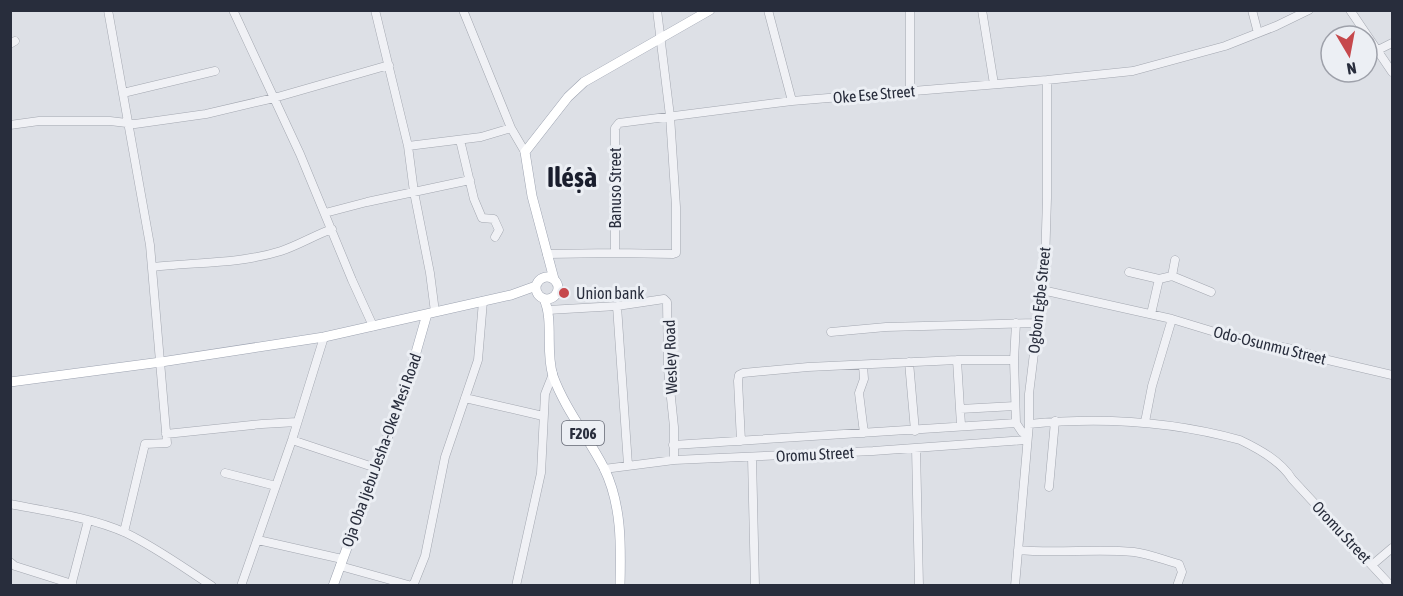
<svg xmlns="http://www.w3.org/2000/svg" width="1403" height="596" viewBox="0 0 1403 596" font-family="'Asap Condensed',sans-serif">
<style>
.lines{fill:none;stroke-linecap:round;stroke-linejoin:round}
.minor-casing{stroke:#a3a7b0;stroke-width:9}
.major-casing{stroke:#9da3b1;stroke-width:10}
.minor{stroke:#f0f1f5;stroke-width:8}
.major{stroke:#fff;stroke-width:9}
.poi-dot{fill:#c6484c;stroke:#eceff4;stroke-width:2}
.labels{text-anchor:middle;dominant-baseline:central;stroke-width:6;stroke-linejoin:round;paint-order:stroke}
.shield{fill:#eceff4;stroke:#636773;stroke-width:1.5}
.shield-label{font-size:15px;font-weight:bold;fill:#282d3c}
.street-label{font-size:16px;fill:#282d3c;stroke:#eceff4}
.poi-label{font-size:16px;fill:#282d3c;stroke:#eceff4;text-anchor:start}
.town-label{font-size:28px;font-weight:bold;fill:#1a1e2d;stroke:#eceff4}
</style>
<rect width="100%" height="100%" fill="#dde0e6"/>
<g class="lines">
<defs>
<path id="minor" d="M 108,10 L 150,245 L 167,443 L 145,444 L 124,532
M 233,10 L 300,154 L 352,280 L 373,326
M 375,10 L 408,146 L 414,192 L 430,273 L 435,312
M 463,10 L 511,128 L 525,152
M 768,10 L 792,101
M 982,10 L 994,84
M 1252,10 L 1258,33
M 1350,10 L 1392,72
M 10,44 L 15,41
M 1378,50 L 1392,43
M 910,92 L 910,10
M 123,93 L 215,71
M 10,125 L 39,121 L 110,121 L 135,124 L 206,114 L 274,98 L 389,65
M 460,140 L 474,199 L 482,218 L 494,219 L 499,230 L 495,237
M 408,146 L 481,137 L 511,128
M 325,213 L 367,202 L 470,180
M 615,253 L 615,128 L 619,123 L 792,101 L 1047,80 L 1133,71 L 1225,46 L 1276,26 L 1309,10
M 547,254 L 615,253 L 673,254 L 676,253 L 676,207 L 670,116 L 657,10
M 1175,260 L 1172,276 L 1211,292
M 153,267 C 195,262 240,264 281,251 C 299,245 315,235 332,229
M 1129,272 L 1159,279
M 1042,290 L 1172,319 L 1228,336 L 1297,350 L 1328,360 L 1392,375
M 617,306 L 628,465
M 548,310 L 617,306 L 664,299 L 667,302 L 668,369 L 674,427 L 674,460
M 1151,314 L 1159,279 L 1172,276
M 1016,323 L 1014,360 L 1016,423 L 1022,432 L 1027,435
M 831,332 L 886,327 L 1036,323
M 957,360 L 961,425
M 909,362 L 915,431
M 863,365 L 864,379 L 859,393 L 864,433
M 465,398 L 543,416
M 960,409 L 1015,406
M 1145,422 L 1152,386 L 1172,319
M 1029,424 C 1099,417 1171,421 1240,440 C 1259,449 1281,461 1292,479 L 1391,586
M 166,434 L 262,424 L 297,422
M 292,440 L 376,468
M 741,441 L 738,381 L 739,375 L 743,373 L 808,367 L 957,360 L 1014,360
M 673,445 L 1016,423
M 916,448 L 919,586
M 752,457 L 755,586
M 604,469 L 674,460 L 873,451 L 1026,440
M 225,473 L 276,486
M 1049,487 L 1055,421
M 10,504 C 46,511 94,518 126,533 C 157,548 184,568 212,586
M 258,540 L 342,559
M 1018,550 C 1057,554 1096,548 1134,552 C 1149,554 1164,560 1179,564 L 1182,572 L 1177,586
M 10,562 L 15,566 L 72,584
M 1372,565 L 1392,548
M 340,566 L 412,586
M 71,586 L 88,521
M 241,586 L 292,440 L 324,337
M 413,586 L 425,556 L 445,457 L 478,360 L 483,301
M 516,586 L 541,473 L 545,394 L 553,374
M 1015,586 L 1029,424 L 1029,394 L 1045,263 L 1047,198 L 1047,80"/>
<path id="major" d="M536 288a11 11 0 1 1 22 0a11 11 0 1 1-22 0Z
M 554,279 L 532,196 L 525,152 L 568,97 L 584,82 L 710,10
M 544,299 C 554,321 545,351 553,376 C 565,409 588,437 604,468 C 622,505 621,546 620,586
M 10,382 L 161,362 L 324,337 L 511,295 L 536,286
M 333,586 L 407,384 L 427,314"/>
</defs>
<use href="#minor" class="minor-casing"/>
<use href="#major" class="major-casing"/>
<use href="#minor" class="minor"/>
<use href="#major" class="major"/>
</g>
<circle class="poi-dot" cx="564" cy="293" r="6"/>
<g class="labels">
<rect class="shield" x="562" y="421" width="42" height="24" rx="4.5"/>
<g class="shield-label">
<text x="583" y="433">F206</text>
</g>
<g class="street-label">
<text transform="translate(874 94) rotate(-5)">Oke Ese Street</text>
<text transform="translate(615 188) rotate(-90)">Banuso Street</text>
<text transform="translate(1039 300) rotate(-84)">Ogbon Egbe Street</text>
<text transform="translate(1270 345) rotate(14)">Odo-Osunmu Street</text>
<text transform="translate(670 357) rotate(-92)">Wesley Road</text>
<text transform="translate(381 450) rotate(-70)">Oja Oba Ijebu Jesha-Oke Mesi Road</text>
<text transform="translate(815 454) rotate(-3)">Oromu Street</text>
<text transform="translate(1342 532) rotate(47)">Oromu Street</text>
</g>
<g class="poi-label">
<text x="576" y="293">Union bank</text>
</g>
<g class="town-label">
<text x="572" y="177">Iléṣà</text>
</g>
</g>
<rect width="1403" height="596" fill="none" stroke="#282d3c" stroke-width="24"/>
<g transform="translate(1349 54) rotate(170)"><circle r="28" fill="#eceff4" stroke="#9ea1aa" stroke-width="1.5"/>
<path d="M0-4.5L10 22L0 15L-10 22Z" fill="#c6484c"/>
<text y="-9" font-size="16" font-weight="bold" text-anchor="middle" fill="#282d3c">N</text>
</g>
</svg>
